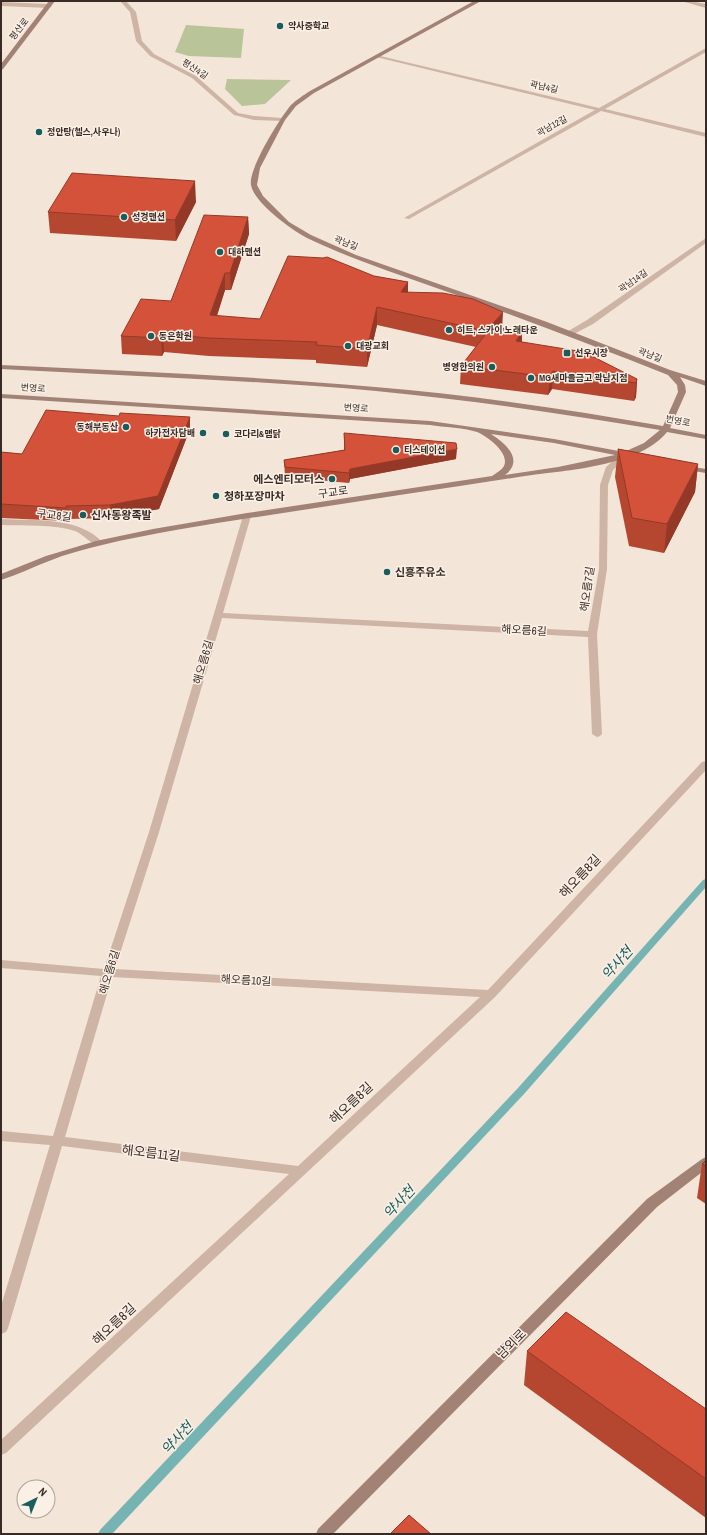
<svg xmlns="http://www.w3.org/2000/svg" width="707" height="1535" viewBox="0 0 707 1535" font-family="'Archivo Narrow','Noto Sans KR',sans-serif">
<style>
.green{fill:#b9c598}
.lines{fill:none;stroke-linecap:round;stroke-linejoin:round}
.stream{fill:#75b4b2;fill-rule:evenodd}
.street{fill:#ceb4a4;fill-rule:evenodd}
.secondary{fill:#a28275;fill-rule:evenodd}
.wall{fill:#b54731}
.shaded-wall{fill:#943928}
.building{fill:#d35239;stroke:#943928}
.poi-dot{fill:#175e5d;stroke:#fbf0e6;stroke-width:1.5}
.labels{text-anchor:middle;dominant-baseline:central;stroke-width:3;stroke-linejoin:round;paint-order:stroke}
.far-poi-label{font-size:9px;font-weight:bold;fill:#382b26;stroke:#fbf0e6;text-anchor:start}
.far-street-label{font-size:9px;fill:#382b26;stroke:#fbf0e6}
.poi-label{font-size:11px;font-weight:bold;fill:#382b26;stroke:#fbf0e6;text-anchor:start}
.street-label{font-size:11px;fill:#382b26;stroke:#fbf0e6}
.near-street-label{font-size:13px;fill:#382b26;stroke:#fbf0e6}
.near-water-label{font-size:14px;font-style:italic;fill:#175e5d;stroke:#fbf0e6}
</style>
<rect width="100%" height="100%" fill="#f4e5d9"/>
<path class="green" d="M 186,25 L 244,29 L 241,58 L 189,56 L 175,52 Z
M 227,79 L 291,80 L 265,104 L 242,106 L 225,89 Z"/>
<g class="lines">
<path class="stream" d="M 706,879 L 706,887 L 524,1094 L 112,1534 L 98,1534 L 100,1530 L 518,1088 L 703,880 Z"/>
<path class="street" d="M 120,1 L 126,1 L 136,12 L 142,41 L 154,54 L 196,76 L 238,113 L 254,116 L 282,118 L 285,120 L 284,121 L 254,120 L 234,115 L 192,78 L 150,56 L 136,41 L 130,12 Z
M 681,1 L 691,1 L 706,4 L 706,8 Z
M 1,2 L 49,4 L 52,6 L 49,8 L 1,6 Z
M 706,48 L 706,52 L 605,109 L 706,133 L 706,137 L 601,111 L 409,219 L 404,218 L 595,110 L 376,57 L 376,55 L 599,108 Z
M 706,238 L 706,243 L 593,324 L 572,335 L 569,335 L 565,333 L 587,320 Z
M 622,453 L 628,453 L 629,455 L 613,470 L 608,485 L 607,569 L 597,634 L 602,734 L 600,736 L 597,737 L 592,734 L 588,637 L 222,618 L 159,832 L 115,969 L 488,990 L 702,762 L 706,761 L 706,770 L 495,997 L 6,1453 L 1,1455 L 1,1440 L 289,1174 L 62,1146 L 8,1328 L 6,1332 L 1,1334 L 1,1306 L 50,1145 L 1,1141 L 1,1131 L 53,1136 L 101,976 L 1,968 L 1,960 L 104,969 L 149,832 L 243,516 L 247,513 L 251,516 L 223,613 L 588,631 L 599,569 L 600,485 L 606,467 ZM 112,977 L 480,997 L 298,1166 L 65,1137 Z
M 1,519 C 33,521 80,516 103,543 L 102,545 C 92,547 84,534 75,531 C 54,524 24,526 1,525 Z"/>
<path class="secondary" d="M 49,1 L 55,1 L 3,69 L 1,70 L 1,64 Z
M 474,1 L 481,1 L 314,93 L 296,106 L 285,120 L 260,168 L 257,185 L 263,196 L 289,222 L 311,235 L 356,255 L 547,322 L 670,370 L 706,381 L 706,386 L 680,377 L 685,385 L 686,392 L 670,428 L 706,435 L 706,439 L 667,432 C 641,465 571,470 532,475 C 453,487 375,499 296,511 C 231,521 166,530 102,545 C 85,549 66,554 49,561 C 33,567 17,575 1,580 L 1,574 L 46,556 L 96,541 L 153,529 L 247,513 L 492,476 C 496,473 501,471 504,466 C 510,453 487,436 477,432 C 466,428 443,427 430,425 L 1,398 L 1,394 L 430,421 L 554,439 L 624,452 L 644,443 L 660,430 C 566,414 471,400 376,391 C 252,380 126,376 1,369 L 1,365 C 126,371 250,376 375,387 C 471,395 567,409 663,426 L 678,392 L 677,385 L 668,375 C 600,348 531,322 462,297 C 410,278 357,262 307,238 C 292,230 254,203 251,185 C 248,169 280,118 291,105 C 296,100 304,95 310,91 ZM 491,434 L 554,443 L 615,455 L 558,467 L 505,475 C 525,460 505,443 491,434 Z
M 681,465 L 706,469 L 706,473 L 681,469 Z
M 706,1157 L 706,1169 L 657,1207 L 333,1534 L 316,1534 L 318,1529 L 647,1199 L 702,1159 Z"/>
</g>
<path class="wall" d="M 196,202 L 176,241 L 50,233 L 48,212 Z
M 248,217 L 249,234 L 231,290 L 225,290 L 217,316 L 260,319 L 374,276 L 408,282 L 408,292 L 502,328 L 522,332 L 522,342 L 637,379 L 636,397 L 634,401 L 552,389 L 548,395 L 460,384 L 461,366 L 476,347 L 377,325 L 367,367 L 316,363 L 316,360 L 209,356 L 164,352 L 162,356 L 122,354 L 121,336 L 171,301 Z
M 190,429 L 159,509 L 111,518 L 68,519 L 67,521 L 1,518 L 1,452 L 22,454 Z
M 344,433 L 456,459 L 350,479 L 349,483 L 285,477 L 284,460 L 344,450 Z
M 618,449 L 698,464 L 695,492 L 664,553 L 629,546 L 615,477 Z
M 706,1160 L 706,1204 L 697,1198 L 702,1164 Z
M 527,1351 L 706,1409 L 706,1518 L 524,1385 Z"/>
<path class="shaded-wall" d="M 195,181 L 196,202 L 176,241 L 175,220 Z
M 248,217 L 249,234 L 231,290 L 230,273 Z
M 225,273 L 225,290 L 211,333 L 210,315 Z
M 408,282 L 408,299 L 401,292 Z
M 377,307 L 377,325 L 367,367 L 367,349 Z
M 503,312 L 502,330 L 485,349 L 486,331 Z
M 522,332 L 521,349 L 516,341 Z
M 163,334 L 164,352 L 162,356 L 161,338 Z
M 553,371 L 552,389 L 548,395 L 550,377 Z
M 637,379 L 636,397 L 634,401 L 636,383 Z
M 190,417 L 190,429 L 159,509 L 111,518 L 110,505 Z
M 457,449 L 456,459 L 350,479 L 349,483 L 349,473 L 350,469 Z
M 698,464 L 695,492 L 664,553 L 667,524 Z
M 66,506 L 68,519 L 67,521 L 66,508 Z"/>
<path class="building" d="M 72,173 L 195,181 L 175,220 L 48,212 Z
M 204,215 L 248,217 L 230,273 L 225,273 L 210,315 L 260,319 L 288,256 L 323,258 L 327,257 L 374,276 L 408,282 L 401,292 L 443,293 L 473,299 L 503,312 L 486,331 L 377,307 L 367,349 L 316,345 L 317,342 L 208,338 L 163,334 L 161,338 L 121,336 L 141,299 L 171,301 Z
M 492,326 L 522,332 L 516,341 L 584,352 L 637,379 L 636,383 L 553,371 L 550,377 L 461,366 Z
M 46,410 L 119,416 L 120,413 L 190,417 L 158,496 L 110,505 L 66,506 L 66,508 L 1,504 L 1,452 L 22,454 Z
M 344,433 L 456,443 L 457,449 L 350,469 L 349,473 L 285,467 L 284,460 L 345,450 Z
M 618,449 L 698,464 L 667,524 L 632,518 Z
M 706,1160 L 706,1166 L 702,1164 Z
M 566,1312 L 706,1409 L 706,1479 L 527,1351 Z
M 409,1515 L 431,1534 L 390,1534 Z"/>
<g class="poi-dot">
<circle cx="280" cy="26" r="4"/>
<circle cx="39" cy="132" r="4"/>
<circle cx="124" cy="217" r="4"/>
<circle cx="220" cy="252" r="4"/>
<circle cx="449" cy="330" r="4"/>
<circle cx="151" cy="336" r="4"/>
<circle cx="348" cy="346" r="4"/>
<rect x="563" y="349" width="8" height="8" rx="2"/>
<circle cx="492" cy="367" r="4"/>
<circle cx="531" cy="378" r="4"/>
<circle cx="126" cy="427" r="4"/>
<circle cx="203" cy="433" r="4"/>
<circle cx="226" cy="434" r="4"/>
<circle cx="396" cy="450" r="4"/>
<circle cx="332" cy="479" r="4"/>
<circle cx="216" cy="496" r="4"/>
<circle cx="83" cy="515" r="4"/>
<circle cx="387" cy="572" r="4"/>
</g>
<g class="labels">
<g class="far-poi-label">
<text x="288" y="26">약사중학교</text>
<text x="47" y="132">정안탕(헬스,사우나)</text>
<text x="132" y="217">성경맨션</text>
<text x="228" y="252">대하맨션</text>
<text x="457" y="330">히트, 스카이 노래타운</text>
<text x="159" y="336">동은학원</text>
<text x="356" y="346">대광교회</text>
<text x="575" y="353">선우시장</text>
<text x="484" y="367" text-anchor="end">병영한의원</text>
<text x="539" y="378">MG새마을금고 곽남지점</text>
<text x="118" y="427" text-anchor="end">동해부동산</text>
<text x="195" y="433" text-anchor="end">하카전자담배</text>
<text x="234" y="434">코다리&amp;맵닭</text>
<text x="404" y="450">티스테이션</text>
</g>
<g class="far-street-label">
<text transform="translate(19 29) rotate(-52)">평산로</text>
<text transform="translate(195 69) rotate(33)">평산4길</text>
<text transform="translate(544 87) rotate(13)">곽남4길</text>
<text transform="translate(552 126) rotate(-29)">곽남12길</text>
<text transform="translate(346 243) rotate(22)">곽남길</text>
<text transform="translate(633 281) rotate(-35)">곽남14길</text>
<text transform="translate(650 355) rotate(22)">곽남길</text>
<text transform="translate(33 388) rotate(4)">번영로</text>
<text transform="translate(356 408) rotate(4)">번영로</text>
<text transform="translate(678 421) rotate(11)">번영로</text>
</g>
<g class="poi-label">
<text x="324" y="479" text-anchor="end">에스엔티모터스</text>
<text x="224" y="496">청하포장마차</text>
<text x="91" y="515">신사동왕족발</text>
<text x="395" y="572">신흥주유소</text>
</g>
<g class="street-label">
<text transform="translate(333 492) rotate(-8)">구교로</text>
<text transform="translate(54 515) rotate(7)">구교8길</text>
<text transform="translate(587 589) rotate(-82)">해오름7길</text>
<text transform="translate(524 630) rotate(3)">해오름6길</text>
<text transform="translate(203 662) rotate(-74)">해오름6길</text>
<text transform="translate(109 972) rotate(-73)">해오름6길</text>
<text transform="translate(246 980) rotate(3)">해오름10길</text>
</g>
<g class="near-street-label">
<text transform="translate(580 876) rotate(-47)">해오름8길</text>
<text transform="translate(351 1103) rotate(-43)">해오름8길</text>
<text transform="translate(151 1153) rotate(7)">해오름11길</text>
<text transform="translate(114 1324) rotate(-43)">해오름8길</text>
<text transform="translate(511 1344) rotate(-45)">남외로</text>
</g>
<g class="near-water-label">
<text transform="translate(617 963) rotate(-49)">약사천</text>
<text transform="translate(399 1202) rotate(-47)">약사천</text>
<text transform="translate(177 1438) rotate(-47)">약사천</text>
</g>
</g>
<rect width="707" height="1535" fill="none" stroke="#382b26" stroke-width="4"/>
<g transform="translate(36 1499) rotate(43)"><circle r="19" fill="#fbf0e6" stroke="#ada199"/>
<path d="M0-3L7 15L0 10L-7 15Z" fill="#175e5d"/>
<text y="-6" font-size="11" font-weight="bold" text-anchor="middle" fill="#382b26">N</text>
</g>
</svg>
